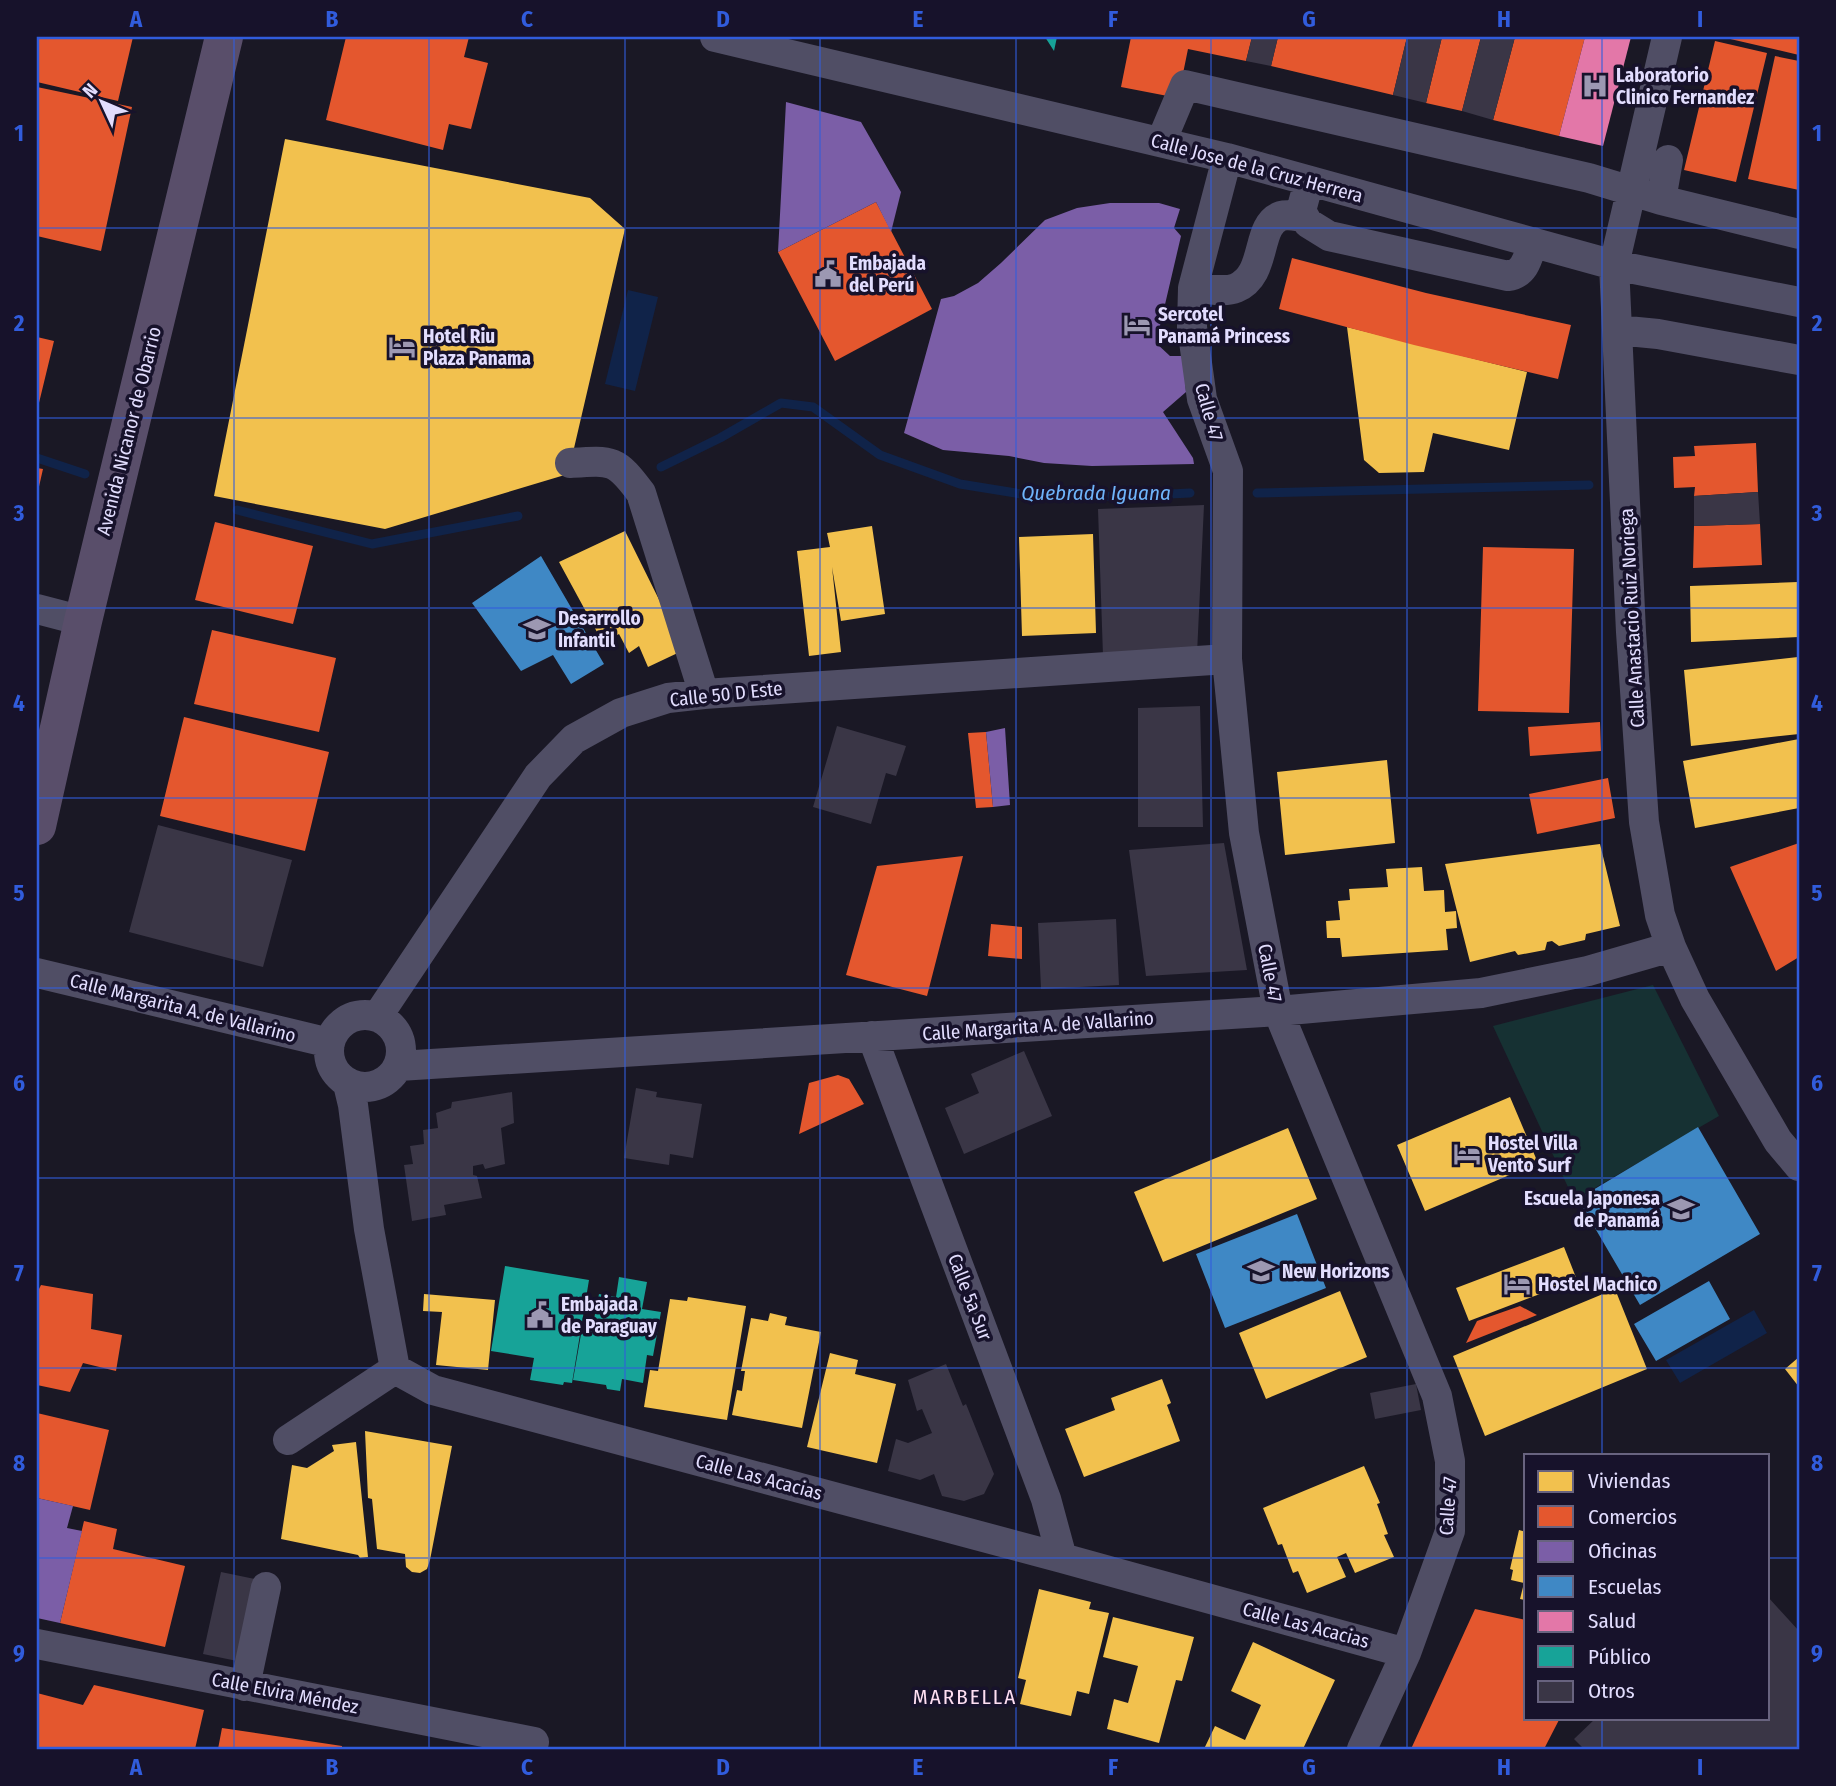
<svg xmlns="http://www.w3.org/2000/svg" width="1836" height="1786" viewBox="0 0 1836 1786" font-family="'Fira Sans Condensed',sans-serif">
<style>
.green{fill:#163133}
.water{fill:#102349}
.homes{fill:#f2c14e}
.shops{fill:#e4572e}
.offices{fill:#7b5ea7}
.schools{fill:#3f88c5}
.health{fill:#e377a8}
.public{fill:#17a398}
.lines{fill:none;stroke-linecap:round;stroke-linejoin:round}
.stream{stroke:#102349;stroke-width:9}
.building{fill:#3a3646}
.minor{stroke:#504e65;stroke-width:30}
.major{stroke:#594e6a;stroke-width:38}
.grid{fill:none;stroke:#315cdc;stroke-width:2;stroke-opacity:0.55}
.labels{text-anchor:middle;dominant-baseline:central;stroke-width:7;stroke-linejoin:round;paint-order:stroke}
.poi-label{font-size:19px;font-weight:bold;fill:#e2ddfe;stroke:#17122b;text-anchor:start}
.street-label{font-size:19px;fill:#e2ddfe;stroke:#17122b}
.water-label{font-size:21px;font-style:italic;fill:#6fb4fa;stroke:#17122b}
.neighbourhood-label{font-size:21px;letter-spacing:2px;fill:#fedff2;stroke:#17122b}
.neatline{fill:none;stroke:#315cdc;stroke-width:2.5}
.grid-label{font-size:23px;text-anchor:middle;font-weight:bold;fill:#315cdc}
</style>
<rect width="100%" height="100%" fill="#1a1825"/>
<path class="green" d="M 1653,985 L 1719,1116 L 1574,1200 L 1493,1026 Z"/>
<path class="water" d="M 628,290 L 658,297 L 635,391 L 605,384 Z
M 1754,1310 L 1767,1333 L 1680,1383 L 1666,1360 Z"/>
<path class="homes" d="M 285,139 L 590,198 L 625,229 L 568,474 L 385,529 L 214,496 Z
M 1347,327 L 1527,372 L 1509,450 L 1433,433 L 1424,472 L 1379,473 L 1364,460 Z
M 872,526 L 885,614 L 841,621 L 832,567 L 841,652 L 809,656 L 797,551 L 830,547 L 827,533 Z
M 625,531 L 684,650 L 648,667 L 639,646 L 629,653 L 619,634 L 603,643 L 559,562 Z
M 1093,534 L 1096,633 L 1022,636 L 1019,537 Z
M 1798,582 L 1799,637 L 1691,642 L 1690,586 Z
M 1798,657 L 1799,734 L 1691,746 L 1684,670 Z
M 1799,739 L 1799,808 L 1695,828 L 1683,761 Z
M 1387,760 L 1395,843 L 1285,855 L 1277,772 Z
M 1600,844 L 1620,926 L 1586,934 L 1585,940 L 1559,946 L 1552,941 L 1547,942 L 1545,950 L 1518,955 L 1515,951 L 1470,962 L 1445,864 Z
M 1422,867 L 1424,891 L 1444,890 L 1445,912 L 1456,911 L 1457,928 L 1446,929 L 1448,950 L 1342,957 L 1340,938 L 1327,938 L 1326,921 L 1340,920 L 1338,901 L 1350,900 L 1349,889 L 1388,887 L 1386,869 Z
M 1510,1097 L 1538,1163 L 1425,1211 L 1397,1145 Z
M 1288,1128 L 1317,1199 L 1163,1262 L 1134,1192 Z
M 1564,1247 L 1577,1280 L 1469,1321 L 1456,1288 Z
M 1615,1289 L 1647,1369 L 1485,1436 L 1453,1356 Z
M 1340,1291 L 1367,1357 L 1266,1399 L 1239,1333 Z
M 424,1294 L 495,1300 L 488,1370 L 436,1365 L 442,1312 L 423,1311 Z
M 688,1297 L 746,1306 L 727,1420 L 644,1407 L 650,1370 L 658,1371 L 670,1299 L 687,1301 Z
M 770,1313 L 787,1317 L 785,1325 L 821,1332 L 802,1428 L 732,1415 L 737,1390 L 742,1391 L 745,1371 L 741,1371 L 751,1318 L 768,1321 Z
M 830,1353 L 858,1360 L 855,1374 L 896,1384 L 877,1463 L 807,1447 Z
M 1799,1357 L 1799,1387 L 1785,1369 Z
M 1162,1379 L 1171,1403 L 1167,1405 L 1180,1441 L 1084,1477 L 1065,1429 L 1115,1410 L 1111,1398 Z
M 365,1431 L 452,1446 L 430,1560 L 427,1569 L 420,1573 L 412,1572 L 406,1567 L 405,1554 L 377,1549 L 372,1499 L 368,1498 Z
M 356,1442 L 368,1557 L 360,1558 L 358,1555 L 281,1539 L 292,1465 L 307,1468 L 334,1451 L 332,1445 Z
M 1364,1466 L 1380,1503 L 1377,1504 L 1388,1534 L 1384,1535 L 1394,1557 L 1355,1573 L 1346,1553 L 1337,1557 L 1346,1577 L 1307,1593 L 1298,1571 L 1293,1573 L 1282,1544 L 1278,1545 L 1263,1508 Z
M 1519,1530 L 1526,1532 L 1526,1610 L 1523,1609 L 1525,1600 L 1520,1599 L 1524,1583 L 1511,1580 L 1513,1570 L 1510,1569 Z
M 1039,1589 L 1091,1602 L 1089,1609 L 1109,1613 L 1089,1694 L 1077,1691 L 1071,1716 L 1020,1704 L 1026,1680 L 1018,1678 Z
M 1113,1617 L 1194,1637 L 1182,1681 L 1176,1680 L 1159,1743 L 1107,1729 L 1114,1699 L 1128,1703 L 1138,1666 L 1103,1657 Z
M 1253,1642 L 1335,1680 L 1303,1749 L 1204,1749 L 1215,1726 L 1245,1740 L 1261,1705 L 1231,1691 Z"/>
<path class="shops" d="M 37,37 L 133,37 L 118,101 L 37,82 Z
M 346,37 L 469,37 L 464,57 L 488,63 L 471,129 L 449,124 L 443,150 L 326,120 Z
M 1131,37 L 1252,37 L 1246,61 L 1188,49 L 1178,98 L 1121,87 Z
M 1278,37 L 1407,37 L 1393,95 L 1271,66 Z
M 1442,37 L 1481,37 L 1462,111 L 1426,103 Z
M 1515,37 L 1585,37 L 1559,136 L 1493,120 Z
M 1726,37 L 1799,37 L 1799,55 L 1726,38 Z
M 1715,41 L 1767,53 L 1736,182 L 1684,170 Z
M 1775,56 L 1799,61 L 1799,190 L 1748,179 Z
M 37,87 L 132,107 L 101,251 L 37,236 Z
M 876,202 L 932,309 L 835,361 L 778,252 Z
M 1292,258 L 1426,293 L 1571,325 L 1558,379 L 1414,345 L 1279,309 Z
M 37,337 L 54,341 L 38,407 L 37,407 Z
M 1756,443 L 1758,492 L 1694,496 L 1695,487 L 1674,488 L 1673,457 L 1695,456 L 1694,446 Z
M 37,468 L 43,469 L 38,491 L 37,491 Z
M 215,522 L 313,546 L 293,624 L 195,600 Z
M 1760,524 L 1762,565 L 1693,568 L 1694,526 Z
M 1483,547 L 1574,549 L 1569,713 L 1478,711 Z
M 212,630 L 336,658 L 319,732 L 194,704 Z
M 184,717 L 329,752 L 305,851 L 160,816 Z
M 1600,722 L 1601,751 L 1530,756 L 1528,727 Z
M 986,732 L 993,807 L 976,808 L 968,733 Z
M 1608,778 L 1615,818 L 1537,834 L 1529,794 Z
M 1799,843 L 1799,957 L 1776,971 L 1730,867 Z
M 963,856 L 927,996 L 846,975 L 877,866 Z
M 991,924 L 1022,927 L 1022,959 L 988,956 Z
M 838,1075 L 849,1079 L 864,1104 L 799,1134 L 809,1083 Z
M 41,1285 L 93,1294 L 91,1329 L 122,1335 L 116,1371 L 83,1363 L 70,1392 L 37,1385 L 37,1293 Z
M 1520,1306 L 1537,1315 L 1466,1343 L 1477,1321 Z
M 37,1413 L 109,1430 L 90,1510 L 37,1498 Z
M 84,1521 L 117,1529 L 113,1549 L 185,1566 L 165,1647 L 60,1623 Z
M 1475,1609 L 1526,1620 L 1526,1718 L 1560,1718 L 1544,1749 L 1411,1749 Z
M 94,1685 L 204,1710 L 195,1749 L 37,1749 L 37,1693 L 83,1705 Z
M 222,1728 L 342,1746 L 342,1749 L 218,1749 Z"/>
<path class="offices" d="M 786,102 L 861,122 L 901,192 L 891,232 L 876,202 L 778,252 Z
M 1110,203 L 1159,203 L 1180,209 L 1174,228 L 1181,236 L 1156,343 L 1170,356 L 1183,356 L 1186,392 L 1163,412 L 1193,458 L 1194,464 L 1092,466 L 1044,463 L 1009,456 L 943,450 L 904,433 L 941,299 L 954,296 L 978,283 L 1001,263 L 1045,220 L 1077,208 Z
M 1005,728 L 1010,805 L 993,807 L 986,732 Z
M 37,1498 L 73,1506 L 67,1528 L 82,1531 L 60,1623 L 37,1618 Z"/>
<path class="schools" d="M 541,556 L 604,664 L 571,684 L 553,655 L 521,671 L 472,603 Z
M 1698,1127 L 1760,1234 L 1640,1305 L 1578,1199 Z
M 1297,1214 L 1326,1288 L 1225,1328 L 1196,1254 Z
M 1709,1281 L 1730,1319 L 1656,1361 L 1634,1324 Z"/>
<path class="health" d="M 1585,37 L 1631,37 L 1603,146 L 1559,136 Z"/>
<path class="public" d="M 1045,37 L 1057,37 L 1054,51 Z
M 505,1266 L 589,1280 L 572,1383 L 564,1382 L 563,1385 L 530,1380 L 534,1358 L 491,1351 Z
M 619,1277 L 647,1282 L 642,1309 L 661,1312 L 653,1356 L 647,1355 L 643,1383 L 622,1379 L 620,1391 L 607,1389 L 606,1385 L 573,1380 L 584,1317 L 594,1319 L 599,1294 L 616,1297 Z"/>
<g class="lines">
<path class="stream" d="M 37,458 L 85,474
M 661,467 L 720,438 L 781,403 L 813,407 L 880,455 L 960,484 L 1040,497 L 1129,496 L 1190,493
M 1257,493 L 1589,485
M 237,510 L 372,544 L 518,516"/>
</g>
<path class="building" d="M 1252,37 L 1278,37 L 1271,66 L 1246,61 Z
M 1407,37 L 1442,37 L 1426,103 L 1393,95 Z
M 1481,37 L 1515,37 L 1493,120 L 1462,111 Z
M 1758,492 L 1760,524 L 1694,526 L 1694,496 Z
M 1204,505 L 1197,654 L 1103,656 L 1098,509 Z
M 1200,706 L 1203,827 L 1138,827 L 1138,708 Z
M 837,726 L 906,746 L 896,776 L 886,773 L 871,824 L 813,807 Z
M 158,825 L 292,860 L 263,967 L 129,932 Z
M 1224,843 L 1247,970 L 1146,976 L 1129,850 Z
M 1116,919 L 1119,985 L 1041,989 L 1038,923 Z
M 1024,1051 L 1052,1116 L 964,1154 L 945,1108 L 979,1093 L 971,1074 Z
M 636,1088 L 657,1092 L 656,1097 L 702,1104 L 693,1158 L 670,1154 L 669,1165 L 624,1158 Z
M 512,1092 L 514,1123 L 501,1128 L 505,1164 L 485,1169 L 483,1164 L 473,1166 L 473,1175 L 477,1176 L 482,1198 L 444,1205 L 446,1215 L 412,1221 L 404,1165 L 413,1164 L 410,1146 L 424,1144 L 423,1130 L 438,1128 L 436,1113 L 451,1108 L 452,1102 Z
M 946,1364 L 963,1406 L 966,1404 L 994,1474 L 984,1494 L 964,1501 L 942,1496 L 934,1474 L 920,1480 L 888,1471 L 896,1439 L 908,1443 L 932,1433 L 922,1409 L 917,1411 L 908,1380 Z
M 1416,1384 L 1421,1410 L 1375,1419 L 1370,1393 Z
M 221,1572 L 259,1580 L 242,1662 L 203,1654 Z
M 1768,1597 L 1799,1631 L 1799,1749 L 1584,1749 L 1574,1739 L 1596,1718 L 1768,1718 Z"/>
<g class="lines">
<path class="minor" d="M 715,37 L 1227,158 L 1614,265 L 1799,302
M 1667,37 L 1614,265 L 1631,632 L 1644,822 L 1660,915 L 1671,947 L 1695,999 L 1778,1141 L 1799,1166
M 1161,142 L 1185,85 L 1589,178 L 1661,200 L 1799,234
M 1227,158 L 1193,288 L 1192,327 L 1202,399 L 1228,471 L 1227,659 L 1244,833 L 1278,1011 L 1437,1396 L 1450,1461 L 1450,1531 L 1406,1653 L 1362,1749
M 1309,181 L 1301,211 L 1308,223 L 1329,236 L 1508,276 C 1525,274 1528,257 1533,242
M 1661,200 L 1668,160
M 1193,288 C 1206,288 1224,293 1236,288 C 1268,275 1255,225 1281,216 C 1288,214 1296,216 1303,217
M 1617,330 L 1658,334 L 1799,360
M 570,463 C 612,460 616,459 641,493 L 704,694
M 37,609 L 83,621
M 37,973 L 330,1043
M329 1051a36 36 0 1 1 72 0a36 36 0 1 1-72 0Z
M 377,1017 L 538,776 L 574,739 L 621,713 L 668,698 L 704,694 L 1227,659
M 872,1036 L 1046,1499 L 1062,1558
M 399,1066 L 1278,1011 L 1481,993 L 1588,971 L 1671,947
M 348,1084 L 353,1105 L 369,1229 L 395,1369 L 433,1390 L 1062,1558 L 1406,1653
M 288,1440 L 395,1369
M 37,1644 L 534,1742
M 245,1686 L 266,1587"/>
<path class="major" d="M 37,826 L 83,621 L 224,37"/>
</g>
<path class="grid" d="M 234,37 L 234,1749M 429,37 L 429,1749M 625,37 L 625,1749M 820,37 L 820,1749M 1016,37 L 1016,1749M 1211,37 L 1211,1749M 1407,37 L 1407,1749M 1602,37 L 1602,1455M 37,228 L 1799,228M 37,418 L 1799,418M 37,608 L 1799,608M 37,798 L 1799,798M 37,988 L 1799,988M 37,1178 L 1799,1178M 37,1368 L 1799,1368M 37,1558 L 1526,1558M 1768,1558 L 1799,1558M 1602,1718 L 1602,1749"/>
<defs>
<symbol id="hospital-bare" viewBox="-9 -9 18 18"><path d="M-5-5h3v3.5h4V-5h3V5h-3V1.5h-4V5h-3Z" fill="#9c98b2" stroke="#17122b" stroke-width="2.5" paint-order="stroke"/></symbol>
<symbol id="civic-bare" viewBox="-9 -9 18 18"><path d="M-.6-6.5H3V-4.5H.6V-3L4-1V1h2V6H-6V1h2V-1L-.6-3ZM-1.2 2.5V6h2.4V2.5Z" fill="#9c98b2" stroke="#17122b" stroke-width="2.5" paint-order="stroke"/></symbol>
<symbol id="hotel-bare" viewBox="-9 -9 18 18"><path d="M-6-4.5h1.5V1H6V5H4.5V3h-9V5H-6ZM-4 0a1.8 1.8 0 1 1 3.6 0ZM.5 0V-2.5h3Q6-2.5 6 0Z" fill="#9c98b2" stroke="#17122b" stroke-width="2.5" paint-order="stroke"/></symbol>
<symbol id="school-bare" viewBox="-9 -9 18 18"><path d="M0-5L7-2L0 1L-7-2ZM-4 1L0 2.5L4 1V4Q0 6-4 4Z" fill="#9c98b2" stroke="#17122b" stroke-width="2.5" paint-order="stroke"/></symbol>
</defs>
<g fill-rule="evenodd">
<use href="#hospital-bare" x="1576" y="67" width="38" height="38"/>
<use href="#civic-bare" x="809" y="255" width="38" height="38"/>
<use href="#hotel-bare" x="1118" y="306" width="38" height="38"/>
<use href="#hotel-bare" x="383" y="328" width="38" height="38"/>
<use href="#school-bare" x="518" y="610" width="38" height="38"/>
<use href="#hotel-bare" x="1448" y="1135" width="38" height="38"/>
<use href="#school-bare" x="1662" y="1190" width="38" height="38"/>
<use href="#school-bare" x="1242" y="1252" width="38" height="38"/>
<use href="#hotel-bare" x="1498" y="1265" width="38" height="38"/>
<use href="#civic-bare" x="521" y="1296" width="38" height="38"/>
</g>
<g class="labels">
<g class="poi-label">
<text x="1616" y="75">Laboratorio<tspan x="1616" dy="22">Clinico Fernandez</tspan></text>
<text x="849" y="263">Embajada<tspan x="849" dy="22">del Perú</tspan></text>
<text x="1158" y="314">Sercotel<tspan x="1158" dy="22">Panamá Princess</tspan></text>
<text x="423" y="336">Hotel Riu<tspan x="423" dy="22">Plaza Panama</tspan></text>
<text x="558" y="618">Desarrollo<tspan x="558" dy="22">Infantil</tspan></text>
<text x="1488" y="1143">Hostel Villa<tspan x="1488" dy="22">Vento Surf</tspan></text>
<text x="1660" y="1198" text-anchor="end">Escuela Japonesa<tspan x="1660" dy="22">de Panamá</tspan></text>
<text x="1282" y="1271">New Horizons</text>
<text x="1538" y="1284">Hostel Machico</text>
<text x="561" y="1304">Embajada<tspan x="561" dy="22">de Paraguay</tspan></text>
</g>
<g class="street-label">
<text transform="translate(1257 168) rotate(15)">Calle Jose de la Cruz Herrera</text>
<text transform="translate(1209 412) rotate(74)">Calle 47</text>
<text transform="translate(129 431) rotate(-76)">Avenida Nicanor de Obarrio</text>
<text transform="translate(1632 618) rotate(-93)">Calle Anastacio Ruiz Noriega</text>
<text transform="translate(726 694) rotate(-6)">Calle 50 D Este</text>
<text transform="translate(1270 973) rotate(79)">Calle 47</text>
<text transform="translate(183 1008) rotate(14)">Calle Margarita A. de Vallarino</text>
<text transform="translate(1038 1026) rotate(-4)">Calle Margarita A. de Vallarino</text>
<text transform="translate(970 1297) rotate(69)">Calle 5a Sur</text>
<text transform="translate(759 1477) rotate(15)">Calle Las Acacias</text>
<text transform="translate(1448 1506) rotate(-86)">Calle 47</text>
<text transform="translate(1306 1625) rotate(15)">Calle Las Acacias</text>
<text transform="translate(285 1693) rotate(11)">Calle Elvira Méndez</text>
</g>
<g class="water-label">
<text x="1096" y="493">Quebrada Iguana</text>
</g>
<g class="neighbourhood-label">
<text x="965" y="1697">MARBELLA</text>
</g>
</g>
<rect width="1836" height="1786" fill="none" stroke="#17122b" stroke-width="77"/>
<rect x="1524" y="1454" width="245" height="266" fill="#17122b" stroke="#68637f" stroke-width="2"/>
<rect x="1538" y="1471" width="35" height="21" fill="#f2c14e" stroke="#68637f" stroke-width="2"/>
<text x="1588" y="1488" font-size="21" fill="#e2ddfe">Viviendas</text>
<rect x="1538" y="1506" width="35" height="21" fill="#e4572e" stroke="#68637f" stroke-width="2"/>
<text x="1588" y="1524" font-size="21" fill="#e2ddfe">Comercios</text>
<rect x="1538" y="1541" width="35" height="21" fill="#7b5ea7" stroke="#68637f" stroke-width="2"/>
<text x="1588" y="1558" font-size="21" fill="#e2ddfe">Oficinas</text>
<rect x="1538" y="1576" width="35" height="21" fill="#3f88c5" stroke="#68637f" stroke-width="2"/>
<text x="1588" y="1594" font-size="21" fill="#e2ddfe">Escuelas</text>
<rect x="1538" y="1611" width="35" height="21" fill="#e377a8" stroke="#68637f" stroke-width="2"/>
<text x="1588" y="1628" font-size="21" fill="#e2ddfe">Salud</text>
<rect x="1538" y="1646" width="35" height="21" fill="#17a398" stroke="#68637f" stroke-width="2"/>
<text x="1588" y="1664" font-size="21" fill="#e2ddfe">Público</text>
<rect x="1538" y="1681" width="35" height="21" fill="#3a3646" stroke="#68637f" stroke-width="2"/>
<text x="1588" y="1698" font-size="21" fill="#e2ddfe">Otros</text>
<g transform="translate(102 102) rotate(314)" stroke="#17122b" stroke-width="5" paint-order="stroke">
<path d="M0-5L12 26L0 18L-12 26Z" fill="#e2ddfe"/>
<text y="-10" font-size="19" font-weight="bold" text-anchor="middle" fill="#e2ddfe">N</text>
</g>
<rect x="38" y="38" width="1760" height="1710" class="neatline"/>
<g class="grid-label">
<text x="136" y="27">A</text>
<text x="332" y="27">B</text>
<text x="527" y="27">C</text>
<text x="723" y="27">D</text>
<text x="918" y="27">E</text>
<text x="1113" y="27">F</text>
<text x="1309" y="27">G</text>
<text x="1504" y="27">H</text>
<text x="1700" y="27">I</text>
<text x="19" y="141">1</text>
<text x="1817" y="141">1</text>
<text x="19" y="331">2</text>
<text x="1817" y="331">2</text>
<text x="19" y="521">3</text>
<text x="1817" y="521">3</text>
<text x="19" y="711">4</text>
<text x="1817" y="711">4</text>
<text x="19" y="901">5</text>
<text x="1817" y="901">5</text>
<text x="19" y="1091">6</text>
<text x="1817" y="1091">6</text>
<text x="19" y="1281">7</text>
<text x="1817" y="1281">7</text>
<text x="19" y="1471">8</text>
<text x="1817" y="1471">8</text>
<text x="19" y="1661">9</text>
<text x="1817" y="1661">9</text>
<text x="136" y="1775">A</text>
<text x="332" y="1775">B</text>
<text x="527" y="1775">C</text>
<text x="723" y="1775">D</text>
<text x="918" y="1775">E</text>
<text x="1113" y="1775">F</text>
<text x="1309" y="1775">G</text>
<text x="1504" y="1775">H</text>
<text x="1700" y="1775">I</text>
</g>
</svg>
